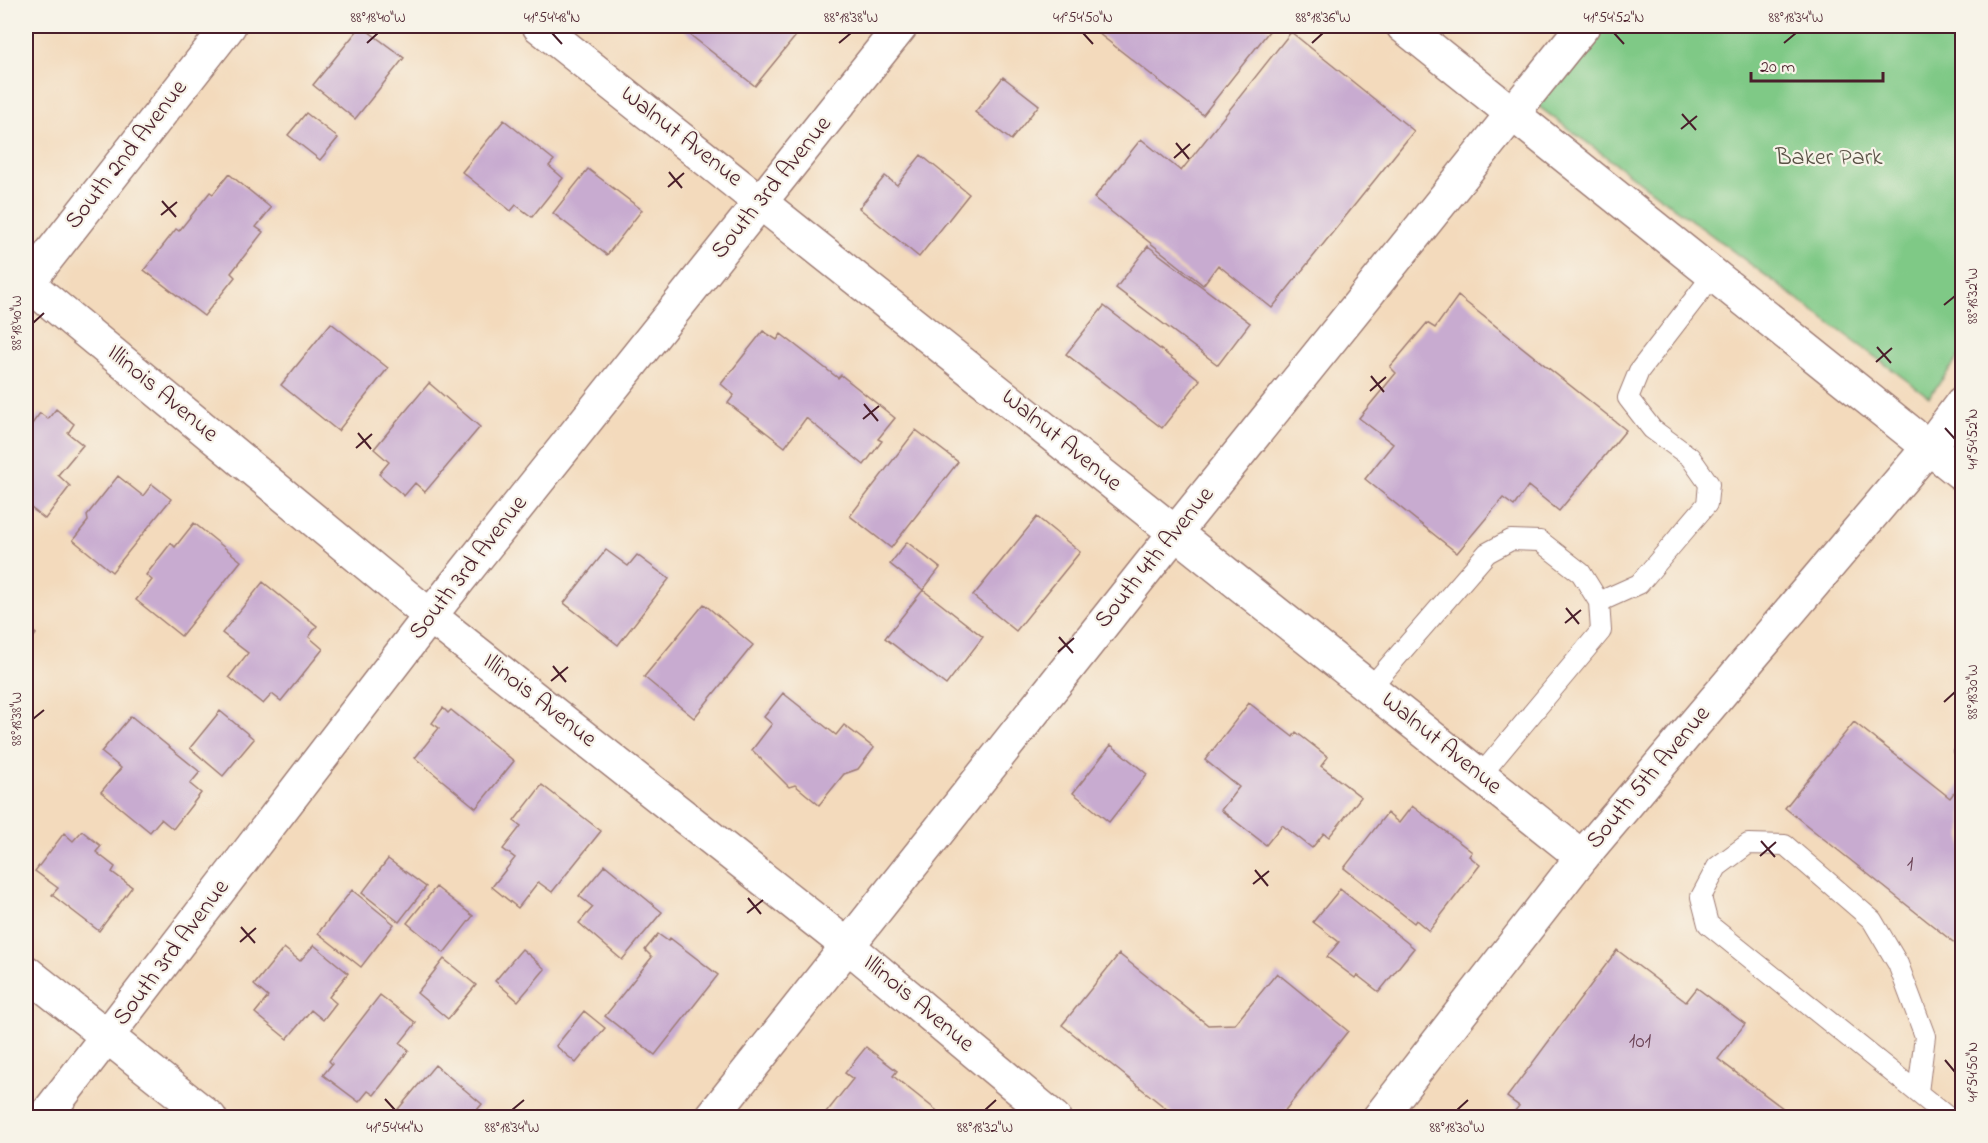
<svg xmlns="http://www.w3.org/2000/svg" width="1988" height="1143" viewBox="0 0 1988 1143" font-family="'Indie Flower',sans-serif">
<style>
.green{fill:#7fc986;stroke:#647458;stroke-width:1.5}
.building{fill:#c8abd0}
.lines{fill:none;stroke-linecap:round;stroke-linejoin:round}
.service-casing{stroke:#9e7c74;stroke-width:22}
.minor-casing{stroke:#9e7c74;stroke-width:36}
.secondary-casing{stroke:#9e7c74;stroke-width:36}
.primary-casing{stroke:#9e7c74;stroke-width:36}
.service{stroke:#fff;stroke-width:20}
.minor{stroke:#fff;stroke-width:33}
.secondary{stroke:#fff;stroke-width:33}
.primary{stroke:#fff;stroke-width:33}
.ticks{fill:none;stroke:#4a1f2b;stroke-width:2}
.labels{text-anchor:middle;dominant-baseline:central;stroke-width:4.5;stroke-linejoin:round;paint-order:stroke}
.number-label{font-size:21px;fill:#6a4254}
.street-label{font-size:24px;fill:#4a1f2b;stroke:#f7f3e8}
.park-label{font-size:24px;fill:#5a5246;stroke:#f7f3e8}
.neatline{fill:none;stroke:#4a1f2b;stroke-width:2}
.ticks-label{font-size:15px;text-anchor:middle;fill:#4a1f2b}
</style>
<rect width="100%" height="100%" fill="#f7f3e8"/>
<filter id="ink" filterUnits="userSpaceOnUse"><feTurbulence type="fractalNoise" baseFrequency=".0167" numOctaves="2"/><feDisplacementMap in="SourceGraphic" scale="12" xChannelSelector="R" yChannelSelector="G"/><feConvolveMatrix kernelMatrix="1 2 1 2 8 2 1 2 1" color-interpolation-filters="sRGB"/></filter>
<filter id="wash" filterUnits="userSpaceOnUse"><feTurbulence type="fractalNoise" baseFrequency=".008" numOctaves="4" result="noise"/><feDisplacementMap in="SourceGraphic" scale="24" xChannelSelector="R" yChannelSelector="G"/><feGaussianBlur stdDeviation="1.35" result="paint"/><feColorMatrix in="noise" values="0 0 0 0 0 0 0 0 0 0 0 0 0 0 0 0 0 1.4 0 .05"/><feComposite in="paint" operator="in"/></filter>
<g filter="url(#wash)">
<rect width="100%" height="100%" fill="#f3dabc"/>
<path class="green" d="M 1583,26 L 1962,26 L 1962,353 L 1929,397 L 1526,97 Z"/>
<g id="blocks">
<path class="building" d="M 361,26 L 404,58 L 355,119 L 313,85 Z
M 679,26 L 804,26 L 755,86 Z
M 1089,26 L 1264,26 L 1270,30 L 1203,115 Z
M 1291,32 L 1414,131 L 1272,308 L 1218,265 L 1203,285 L 1094,198 L 1141,139 L 1181,171 Z
M 1003,77 L 1039,105 L 1011,140 L 975,112 Z
M 306,113 L 338,138 L 320,160 L 288,135 Z
M 504,120 L 554,160 L 549,166 L 563,178 L 532,217 L 516,205 L 511,211 L 462,172 Z
M 921,155 L 969,194 L 919,257 L 859,208 L 885,176 L 897,185 Z
M 588,169 L 642,210 L 607,255 L 553,213 Z
M 229,174 L 271,208 L 256,227 L 263,232 L 231,273 L 235,277 L 204,316 L 144,270 L 176,229 L 179,231 L 210,192 L 213,194 Z
M 1148,246 L 1250,323 L 1218,365 L 1116,288 Z
M 1458,296 L 1626,430 L 1559,511 L 1528,486 L 1514,506 L 1503,498 L 1457,553 L 1365,479 L 1393,444 L 1359,418 L 1396,373 L 1390,367 L 1427,323 L 1435,328 Z
M 1104,306 L 1200,380 L 1162,428 L 1066,354 Z
M 331,323 L 388,368 L 338,431 L 281,385 Z
M 763,331 L 777,340 L 781,334 L 838,378 L 841,375 L 895,418 L 878,439 L 882,441 L 864,465 L 806,418 L 785,447 L 728,403 L 734,395 L 721,384 Z
M 429,383 L 480,427 L 425,492 L 415,483 L 404,496 L 379,474 L 389,462 L 374,449 Z
M 56,409 L 74,424 L 68,433 L 83,445 L 58,475 L 70,486 L 45,519 L 26,504 L 26,432 L 40,413 L 48,419 Z
M 916,430 L 958,462 L 891,548 L 850,516 Z
M 118,476 L 143,496 L 152,484 L 171,499 L 112,572 L 73,540 L 88,521 L 87,515 Z
M 1037,517 L 1080,552 L 1016,631 L 973,596 Z
M 194,523 L 241,561 L 181,636 L 136,600 L 152,580 L 146,575 L 171,543 L 175,547 Z
M 907,542 L 940,568 L 923,590 L 890,564 Z
M 606,550 L 628,566 L 637,555 L 669,579 L 618,645 L 564,603 Z
M 263,582 L 317,626 L 309,637 L 323,649 L 281,701 L 272,694 L 263,704 L 229,677 L 248,653 L 222,633 Z
M 923,590 L 983,637 L 946,685 L 885,638 Z
M 704,604 L 753,645 L 694,718 L 644,677 Z
M 26,626 L 36,634 L 26,648 Z
M 783,693 L 836,735 L 844,725 L 874,748 L 858,769 L 844,774 L 819,805 L 795,785 L 789,787 L 752,750 L 772,724 L 764,717 Z
M 1249,703 L 1293,737 L 1296,732 L 1328,757 L 1321,766 L 1361,797 L 1329,837 L 1324,833 L 1312,848 L 1282,825 L 1266,845 L 1221,810 L 1239,787 L 1205,760 Z
M 443,708 L 448,713 L 451,710 L 514,761 L 476,808 L 415,758 L 439,728 L 432,723 Z
M 220,711 L 254,739 L 223,776 L 190,748 Z
M 131,716 L 200,772 L 190,784 L 201,793 L 173,829 L 161,819 L 150,832 L 101,792 L 121,768 L 101,752 Z
M 1854,722 L 1950,798 L 1962,782 L 1962,949 L 1785,808 Z
M 1962,740 L 1962,759 L 1953,752 Z
M 1111,745 L 1147,774 L 1109,822 L 1073,793 Z
M 542,785 L 601,831 L 552,892 L 538,882 L 518,908 L 492,887 L 515,858 L 503,849 L 521,826 L 514,821 Z
M 1412,806 L 1472,852 L 1469,856 L 1480,865 L 1429,931 L 1416,920 L 1414,923 L 1344,868 L 1387,813 L 1399,823 Z
M 82,831 L 101,846 L 96,852 L 115,867 L 112,872 L 132,887 L 99,931 L 52,895 L 58,888 L 35,871 L 64,833 L 73,841 Z
M 388,859 L 426,887 L 399,922 L 362,893 Z
M 605,865 L 662,912 L 622,960 L 579,923 L 593,907 L 579,896 Z
M 436,887 L 473,916 L 444,953 L 407,923 Z
M 1340,889 L 1414,948 L 1379,992 L 1357,975 L 1355,978 L 1327,957 L 1339,942 L 1313,922 Z
M 352,890 L 394,924 L 361,967 L 318,933 Z
M 658,934 L 668,941 L 670,938 L 718,975 L 655,1055 L 605,1016 L 652,957 L 645,950 Z
M 314,945 L 348,973 L 329,997 L 336,1003 L 323,1020 L 311,1010 L 287,1039 L 255,1013 L 268,997 L 254,985 L 284,948 L 300,961 Z
M 522,949 L 545,969 L 518,1001 L 495,981 Z
M 1617,950 L 1686,1002 L 1697,988 L 1745,1024 L 1718,1059 L 1796,1118 L 1501,1118 L 1505,1113 L 1510,1117 L 1519,1106 L 1507,1097 Z
M 1119,954 L 1208,1025 L 1235,1024 L 1277,973 L 1348,1031 L 1279,1118 L 1178,1118 L 1062,1025 Z
M 444,959 L 476,985 L 448,1019 L 417,993 Z
M 380,995 L 416,1023 L 400,1043 L 409,1050 L 374,1095 L 368,1091 L 359,1102 L 323,1075 L 332,1064 L 329,1061 Z
M 584,1011 L 605,1028 L 576,1063 L 556,1046 Z
M 866,1047 L 897,1071 L 893,1076 L 946,1118 L 822,1118 L 853,1079 L 845,1073 Z
M 435,1065 L 482,1104 L 473,1115 L 476,1118 L 398,1118 L 394,1114 Z"/>
</g>
</g>
<g filter="url(#ink)">
<use href="#blocks" fill-opacity="0" stroke="#9e7c74" stroke-width="1.5"/>
<g class="lines">
<defs>
<path id="service" d="M 1599,602 L 1639,584 L 1707,504 L 1709,484 L 1690,457 L 1652,429 L 1628,398 L 1639,371 L 1713,275
M 1370,688 L 1487,553 L 1511,540 L 1540,541 L 1581,573 L 1599,602 L 1601,631 L 1480,776
M 1918,1092 L 1925,1036 L 1898,964 L 1872,920 L 1785,845 L 1748,844 L 1717,867 L 1701,897 L 1708,924 L 1949,1118"/>
<path id="minor" d="M 539,26 L 1582,857
M 26,282 L 430,616 L 848,946 L 1054,1118
M 26,285 L 229,26
M 26,972 L 210,1118
M 44,1118 L 430,616 L 901,26
M 711,1118 L 1175,533 L 1583,26"/>
<path id="secondary" d="M 1379,1118 L 1582,857 L 1929,447 L 1962,403"/>
<path id="primary" d="M 1403,26 L 1962,474"/>
</defs>
<use href="#service" class="service-casing"/>
<use href="#minor" class="minor-casing"/>
<use href="#secondary" class="secondary-casing"/>
<use href="#primary" class="primary-casing"/>
<use href="#service" class="service"/>
<use href="#minor" class="minor"/>
<use href="#secondary" class="secondary"/>
<use href="#primary" class="primary"/>
</g>
</g>
<path class="ticks" d="M 552,33 L 562,44M 1083,33 L 1093,44M 1614,33 L 1624,44M 367,43 L 378,33M 839,43 L 851,33M 1312,43 L 1323,33M 1784,43 L 1796,33M 1682,114 L 1696,130M 1681,129 L 1697,116M 1176,143 L 1189,159M 1174,158 L 1190,144M 669,172 L 682,188M 668,187 L 684,173M 162,201 L 176,217M 161,215 L 177,202M 1944,305 L 1955,296M 33,323 L 44,313M 1877,347 L 1891,363M 1876,362 L 1892,348M 1371,376 L 1384,392M 1370,391 L 1386,377M 864,404 L 878,421M 863,419 L 879,406M 1945,428 L 1955,439M 358,433 L 371,449M 356,448 L 372,434M 1566,608 L 1579,624M 1565,623 L 1581,610M 1059,637 L 1073,653M 1058,652 L 1074,638M 553,666 L 566,682M 551,681 L 568,667M 1944,702 L 1955,692M 33,719 L 44,710M 1761,841 L 1775,857M 1760,856 L 1776,842M 1255,870 L 1268,886M 1253,884 L 1269,871M 748,898 L 761,914M 747,913 L 763,900M 241,927 L 255,943M 240,942 L 256,928M 1945,1060 L 1955,1072M 385,1099 L 395,1110M 512,1110 L 524,1100M 985,1110 L 996,1100M 1457,1110 L 1468,1100"/>
<g class="labels">
<g class="number-label">
<text x="1910" y="865">1</text>
<text x="1640" y="1042">101</text>
</g>
<g class="street-label">
<text transform="translate(681 137) rotate(38)">Walnut Avenue</text>
<text transform="translate(127 155) rotate(-52)">South 2nd Avenue</text>
<text transform="translate(772 188) rotate(-51)">South 3rd Avenue</text>
<text transform="translate(162 394) rotate(40)">Illinois Avenue</text>
<text transform="translate(1061 441) rotate(39)">Walnut Avenue</text>
<text transform="translate(1155 558) rotate(-51)">South 4th Avenue</text>
<text transform="translate(469 568) rotate(-52)">South 3rd Avenue</text>
<text transform="translate(539 701) rotate(38)">Illinois Avenue</text>
<text transform="translate(1441 744) rotate(39)">Walnut Avenue</text>
<text transform="translate(1649 778) rotate(-50)">South 5th Avenue</text>
<text transform="translate(172 953) rotate(-53)">South 3rd Avenue</text>
<text transform="translate(918 1004) rotate(40)">Illinois Avenue</text>
</g>
<g class="park-label">
<text x="1829" y="158">Baker Park</text>
</g>
</g>
<rect width="1988" height="1143" fill="none" stroke="#f7f3e8" stroke-width="66"/>
<path d="M1751 72v9h132v-9" fill="none" stroke="#4a1f2b" stroke-width="3"/>
<text x="1760" y="72" font-size="18" fill="#4a1f2b" stroke="#f7f3e8" stroke-width="4.5" paint-order="stroke">20 m</text>
<rect x="33" y="33" width="1922" height="1077" class="neatline"/>
<g class="ticks-label">
<text x="378" y="22">88°18'40"W</text>
<text x="552" y="22">41°54'48"N</text>
<text x="851" y="22">88°18'38"W</text>
<text x="1083" y="22">41°54'50"N</text>
<text x="1323" y="22">88°18'36"W</text>
<text x="1614" y="22">41°54'52"N</text>
<text x="1796" y="22">88°18'34"W</text>
<text transform="translate(1972 296) rotate(-90)" y="5">88°18'32"W</text>
<text transform="translate(16 323) rotate(-90)" y="5">88°18'40"W</text>
<text transform="translate(1972 439) rotate(-90)" y="5">41°54'52"N</text>
<text transform="translate(1972 692) rotate(-90)" y="5">88°18'30"W</text>
<text transform="translate(16 719) rotate(-90)" y="5">88°18'38"W</text>
<text transform="translate(1972 1072) rotate(-90)" y="5">41°54'50"N</text>
<text x="395" y="1132">41°54'44"N</text>
<text x="512" y="1132">88°18'34"W</text>
<text x="985" y="1132">88°18'32"W</text>
<text x="1457" y="1132">88°18'30"W</text>
</g>
</svg>
